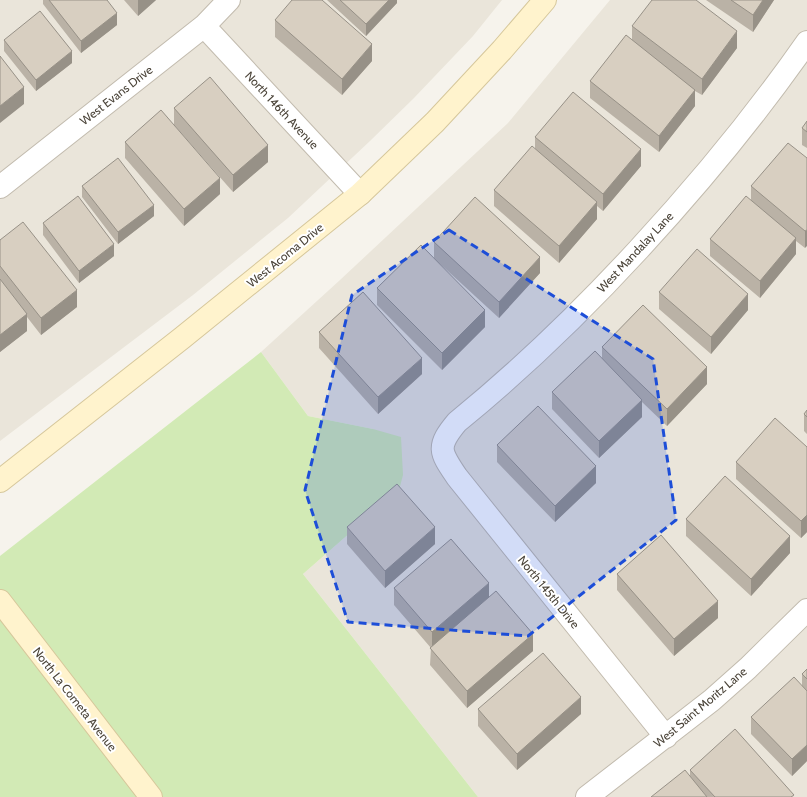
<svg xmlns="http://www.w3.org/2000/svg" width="807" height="797" viewBox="0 0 807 797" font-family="Cabin,sans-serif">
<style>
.residential{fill:#eae5da}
.green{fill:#d2eab5}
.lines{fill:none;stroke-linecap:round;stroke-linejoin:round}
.street-casing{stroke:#c2bbae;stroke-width:24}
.secondary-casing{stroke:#d6c79b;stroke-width:24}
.street{stroke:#fff;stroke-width:22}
.secondary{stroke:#fff3cd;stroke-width:22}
.wall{fill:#bab2a6}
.shaded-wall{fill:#979187}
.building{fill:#d8cfc1;stroke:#979187}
.marked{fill:#1d4ed8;fill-opacity:0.2;stroke:#1d4ed8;stroke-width:3;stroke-dasharray:8 5;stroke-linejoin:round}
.labels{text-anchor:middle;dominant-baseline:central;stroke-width:4;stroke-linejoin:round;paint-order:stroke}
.street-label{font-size:12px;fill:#4b4439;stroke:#fff}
</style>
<rect width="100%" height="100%" fill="#f6f3ec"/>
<path class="residential" d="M 0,0 L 502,0 L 473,36 L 414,98 L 370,141 L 288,218 L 193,295 L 0,441 Z
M 610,0 L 807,0 L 807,797 L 478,797 L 303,574 L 399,490 L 373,429 L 308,416 L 261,352 L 340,280 L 508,123 Z"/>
<path class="green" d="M 261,352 L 308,416 L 373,429 L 401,437 L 403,475 L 399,490 L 303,574 L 478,797 L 0,797 L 0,556 Z"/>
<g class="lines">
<defs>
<path id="street" d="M 204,26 L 360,194
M 0,187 L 204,26 L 229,0
M 666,737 L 457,477 C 440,452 436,447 457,422 C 522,369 582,311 639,249 C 699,184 756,115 807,42
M 587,797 L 712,700 L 748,668 L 807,610"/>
<path id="secondary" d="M 0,481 L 182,338 L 360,194 L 435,122 L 502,50 L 545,0
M 0,601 L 151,797"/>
</defs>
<use href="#street" class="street-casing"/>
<use href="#secondary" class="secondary-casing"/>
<use href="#street" class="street"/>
<use href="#secondary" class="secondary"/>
</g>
<path class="wall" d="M 43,0 L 107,0 L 117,25 L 81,53 L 43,4 Z
M 124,0 L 156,0 L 138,16 Z
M 327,0 L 397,0 L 397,3 L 366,36 Z
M 706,0 L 774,0 L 753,32 Z
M 275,20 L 372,61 L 342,95 L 275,37 Z
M 632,26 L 737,48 L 702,95 L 695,91 L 695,106 L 659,152 L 590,98 L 590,81 L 632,40 Z
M 4,40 L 72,63 L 36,91 L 4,51 Z
M 174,108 L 268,162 L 233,192 L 174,125 Z
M 807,121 L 807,148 L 802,145 L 802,128 Z
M 535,137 L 641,166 L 603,211 L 597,206 L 597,219 L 559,263 L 494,206 L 494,190 L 535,149 Z
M 125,142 L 220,194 L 184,226 L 125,158 Z
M 807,158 L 805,248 L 796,241 L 796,254 L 760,298 L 710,256 L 710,239 L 751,200 L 751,186 Z
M 82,186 L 154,216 L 118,244 L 82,197 Z
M 43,223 L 114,256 L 79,283 L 43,235 Z
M 0,240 L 77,307 L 41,335 L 27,317 L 27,331 L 0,352 Z
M 434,242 L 540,273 L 499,318 L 439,263 L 485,327 L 442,370 L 377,305 L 377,288 L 434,258 Z
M 659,292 L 748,310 L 711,354 L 659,309 Z
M 319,332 L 422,374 L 378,414 L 319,348 Z
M 602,347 L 707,384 L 667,426 L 642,402 L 642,417 L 599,458 L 552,409 L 552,392 L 602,358 Z
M 807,410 L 807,434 L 804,431 L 804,414 Z
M 497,445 L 596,483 L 555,522 L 497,462 Z
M 807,447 L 807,532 L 801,538 L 736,479 L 736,462 Z
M 686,519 L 790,553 L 751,596 L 686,536 Z
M 347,527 L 435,544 L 385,588 L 347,544 Z
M 617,574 L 718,618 L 674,656 L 617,590 Z
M 394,588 L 489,597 L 533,651 L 467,708 L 430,665 L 431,648 L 394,605 Z
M 807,669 L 807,761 L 792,776 L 751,734 L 751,717 L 802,686 L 802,674 Z
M 478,709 L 581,714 L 517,770 L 478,726 Z
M 690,770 L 794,797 L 651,797 L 690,776 Z"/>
<path class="shaded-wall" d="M 138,0 L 156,0 L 138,16 Z
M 389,0 L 397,0 L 397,3 L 366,36 L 366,24 Z
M 763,0 L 774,0 L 753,32 L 753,15 Z
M 117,13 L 117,25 L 81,53 L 81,41 Z
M 737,31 L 737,48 L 702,95 L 702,79 Z
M 372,44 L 372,61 L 342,95 L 342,79 Z
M 72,51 L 72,63 L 36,91 L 36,80 Z
M 24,87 L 24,104 L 0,123 L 0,106 Z
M 695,90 L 695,106 L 659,152 L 659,136 Z
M 268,145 L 268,162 L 233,192 L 233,175 Z
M 641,149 L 641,166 L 603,211 L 603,194 Z
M 220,178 L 220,194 L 184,226 L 184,209 Z
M 597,202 L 597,219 L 559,263 L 559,246 Z
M 154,205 L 154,216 L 118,244 L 118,232 Z
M 807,230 L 807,246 L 805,248 L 805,231 Z
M 796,238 L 796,254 L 760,298 L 760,281 Z
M 114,244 L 114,256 L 79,283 L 79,271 Z
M 540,257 L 540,273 L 499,318 L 499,302 Z
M 77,290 L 77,307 L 41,335 L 41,318 Z
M 748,294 L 748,310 L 711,354 L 711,337 Z
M 485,310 L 485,327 L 442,370 L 442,353 Z
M 27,314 L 27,331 L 0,352 L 0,335 Z
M 422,358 L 422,374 L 378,414 L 378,397 Z
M 707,367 L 707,384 L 667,426 L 667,409 Z
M 642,400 L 642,417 L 599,458 L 599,441 Z
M 596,466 L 596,483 L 555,522 L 555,506 Z
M 807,515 L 807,532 L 801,538 L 801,521 Z
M 435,527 L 435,544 L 385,588 L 385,571 Z
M 790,536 L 790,553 L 751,596 L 751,579 Z
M 489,583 L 489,600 L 432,649 L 432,632 Z
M 718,601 L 718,618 L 674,656 L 674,639 Z
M 533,634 L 533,651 L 467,708 L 467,691 Z
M 581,697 L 581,714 L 517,770 L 517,754 Z
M 807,745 L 807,761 L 792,776 L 792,759 Z"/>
<path class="building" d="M 49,0 L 107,0 L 117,13 L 81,41 Z
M 292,0 L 322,0 L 372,44 L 342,79 L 275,20 Z
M 340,0 L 389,0 L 366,24 Z
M 652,0 L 696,0 L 737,31 L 702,79 L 632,26 Z
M 731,0 L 763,0 L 753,15 Z
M 40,11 L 72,51 L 36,80 L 4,40 Z
M 626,35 L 695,90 L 659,136 L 590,81 Z
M 0,56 L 24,87 L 0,106 Z
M 210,77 L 268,145 L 233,175 L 174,108 Z
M 573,92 L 641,149 L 603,194 L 535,137 Z
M 161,110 L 220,178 L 184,209 L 125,142 Z
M 807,121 L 807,132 L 802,128 Z
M 788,143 L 807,158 L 807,230 L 805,231 L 751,186 Z
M 532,146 L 597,202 L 559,246 L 494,190 Z
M 118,158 L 154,205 L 118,232 L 82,186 Z
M 78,196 L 114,244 L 79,271 L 43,223 Z
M 746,196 L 796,238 L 760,281 L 710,239 Z
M 475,197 L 540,257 L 499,302 L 434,242 Z
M 23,222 L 77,290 L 41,318 L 0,266 L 0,240 Z
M 421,245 L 485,310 L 442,353 L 377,288 Z
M 697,249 L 748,294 L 711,337 L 659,292 Z
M 0,279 L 27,314 L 0,335 Z
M 363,292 L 422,358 L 378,397 L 319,332 Z
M 643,305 L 707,367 L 667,409 L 602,347 Z
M 595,351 L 642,400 L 599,441 L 552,392 Z
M 538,406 L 596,466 L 555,506 L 497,445 Z
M 807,410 L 807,417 L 804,414 Z
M 775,418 L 807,447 L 807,515 L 801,521 L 736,462 Z
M 725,476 L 790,536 L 751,579 L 686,519 Z
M 397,484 L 435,527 L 385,571 L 347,527 Z
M 661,535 L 718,601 L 674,639 L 617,574 Z
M 451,539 L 489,583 L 432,632 L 394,588 Z
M 496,591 L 533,634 L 467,691 L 430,648 Z
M 543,653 L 581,697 L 517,754 L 478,709 Z
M 807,669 L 807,679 L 802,674 Z
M 794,677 L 807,691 L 807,745 L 792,759 L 751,717 Z
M 735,729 L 794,795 L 791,797 L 715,797 L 690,770 Z
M 685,770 L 707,797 L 651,797 Z"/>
<path class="marked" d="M 449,230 L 653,359 L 676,520 L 528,636 L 348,622 L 305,490 L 352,295 Z"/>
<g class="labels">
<g class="street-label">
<text transform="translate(116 95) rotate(-38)">West Evans Drive</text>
<text transform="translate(282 110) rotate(47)">North 146th Avenue</text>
<text transform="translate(635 252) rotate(-47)">West Mandalay Lane</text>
<text transform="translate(285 255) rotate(-39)">West Acoma Drive</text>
<text transform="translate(549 592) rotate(51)">North 145th Drive</text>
<text transform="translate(75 699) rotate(52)">North La Cometa Avenue</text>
<text transform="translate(700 707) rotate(-40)">West Saint Moritz Lane</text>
</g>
</g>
</svg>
